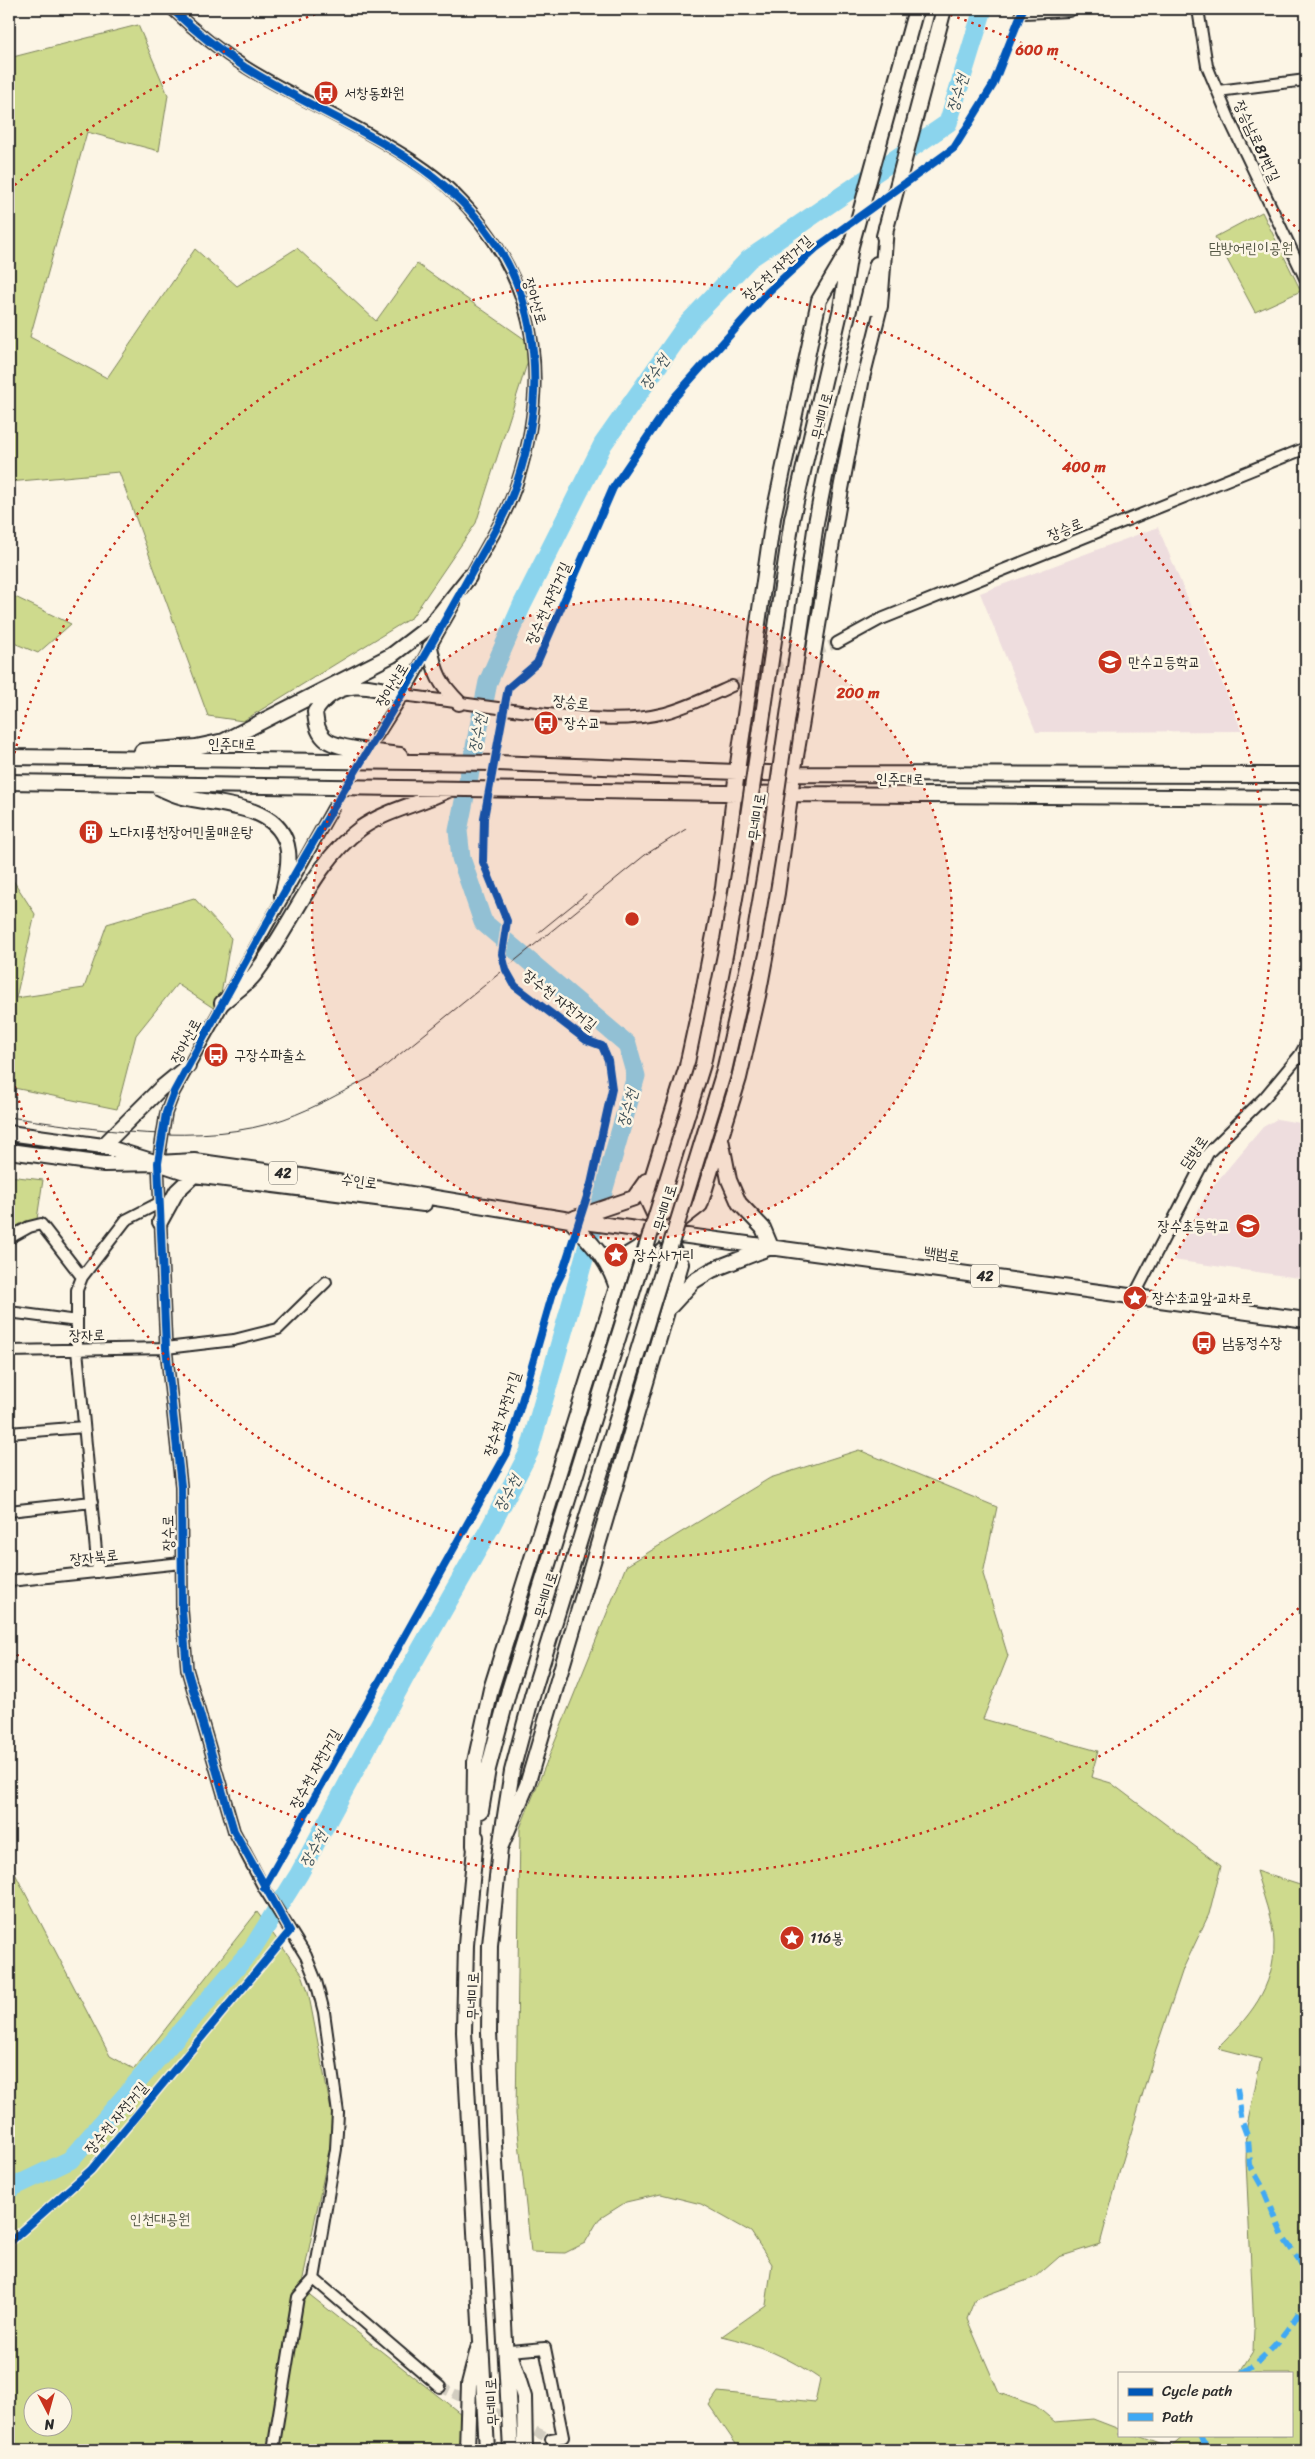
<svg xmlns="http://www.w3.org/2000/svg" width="1315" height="2459" viewBox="0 0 1315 2459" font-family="Sriracha,'Poor Story',sans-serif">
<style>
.built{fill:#eeddde}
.green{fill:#ceda8d;stroke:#7c825c;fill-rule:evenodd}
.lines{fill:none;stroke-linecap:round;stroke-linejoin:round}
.river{stroke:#8bd4ed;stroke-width:19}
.minor-tunnel{stroke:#d2cdc0;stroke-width:10;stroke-dasharray:10 5;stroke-linecap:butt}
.minor-casing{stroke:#2b2b2b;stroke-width:14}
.major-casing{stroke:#2b2b2b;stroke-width:18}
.minor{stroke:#fcf5e5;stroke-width:10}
.major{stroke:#fcf5e5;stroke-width:14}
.tram{stroke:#2b2b2b;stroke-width:1}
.major-bridge-casing{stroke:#2b2b2b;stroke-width:18;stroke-linecap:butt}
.major-bridge{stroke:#fcf5e5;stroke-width:14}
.quiet{stroke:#3fa9f5;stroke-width:6;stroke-dasharray:12 6;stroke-linecap:butt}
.cycleway-casing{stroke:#fcf5e5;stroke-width:11}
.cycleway{stroke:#0057b8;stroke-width:8}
.ring{fill:none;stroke:#c8321e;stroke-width:2.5;stroke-dasharray:2.5 5}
.labels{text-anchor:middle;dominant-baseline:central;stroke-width:5;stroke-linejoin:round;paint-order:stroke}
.shield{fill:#fcf5e5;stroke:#6a6863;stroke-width:1}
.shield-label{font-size:14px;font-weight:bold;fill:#2b2b2b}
.poi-label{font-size:15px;fill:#2b2b2b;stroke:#fcf5e5;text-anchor:start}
.street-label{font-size:15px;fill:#2b2b2b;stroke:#fcf5e5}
.park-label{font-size:15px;fill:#545744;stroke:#fcf5e5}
.water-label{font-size:16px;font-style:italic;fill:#43555c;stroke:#fcf5e5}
.centre{fill:#c8321e;stroke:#fcf5e5;stroke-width:2.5}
.ring-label{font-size:15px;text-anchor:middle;font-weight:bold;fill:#c8321e;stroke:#fcf5e5;stroke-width:5;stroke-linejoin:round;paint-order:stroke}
</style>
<rect width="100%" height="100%" fill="#fcf5e5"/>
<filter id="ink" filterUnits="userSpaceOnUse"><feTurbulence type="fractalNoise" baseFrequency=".02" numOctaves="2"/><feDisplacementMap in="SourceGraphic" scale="10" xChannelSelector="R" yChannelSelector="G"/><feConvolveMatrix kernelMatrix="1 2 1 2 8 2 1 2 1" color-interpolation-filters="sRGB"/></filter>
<g filter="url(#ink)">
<path class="built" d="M 1158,527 L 1242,731 L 1036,732 L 980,593 Z
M 1277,1119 L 1306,1124 L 1306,1279 L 1173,1260 L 1207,1193 L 1263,1127 Z"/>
<path class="green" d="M 138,25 L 168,95 L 159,151 L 87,132 L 30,337 L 107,378 L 195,249 L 237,286 L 297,248 L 376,321 L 417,264 L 533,345 L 476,523 L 412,617 L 243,721 L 208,716 L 119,472 L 9,482 L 9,58 Z
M 1262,212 L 1301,291 L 1255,312 L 1215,237 Z
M 9,594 L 71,624 L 38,653 L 9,641 Z
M 9,874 L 35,914 L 16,998 L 84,988 L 107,924 L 194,898 L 231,938 L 218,1011 L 177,984 L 136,1035 L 117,1109 L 9,1087 Z
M 9,1176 L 43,1180 L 37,1219 L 9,1234 Z
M 859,1450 L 997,1507 L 983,1574 L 1008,1656 L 983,1719 L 1098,1751 L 1091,1777 L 1111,1783 L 1221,1866 L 1209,1914 L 1183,1969 L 1156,2049 L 1120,2170 L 1100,2244 L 1059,2257 L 1036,2277 L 975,2299 L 967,2319 L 999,2393 L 1036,2406 L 1055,2422 L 1093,2419 L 1119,2429 L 1119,2435 L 1136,2435 L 1170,2448 L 1185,2435 L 1291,2435 L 1291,2373 L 1239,2373 L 1253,2351 L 1254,2329 L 1246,2161 L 1247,2126 L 1261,2059 L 1218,2048 C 1249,2017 1275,1988 1274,1942 C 1274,1924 1261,1889 1256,1871 L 1306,1887 L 1306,2450 L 740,2450 L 709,2405 L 718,2392 L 815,2402 L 820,2379 C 790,2358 758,2344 722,2336 L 766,2305 L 772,2264 L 751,2232 L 701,2204 L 661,2194 L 626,2202 L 599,2219 L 585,2243 L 565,2253 L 531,2252 L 516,2114 L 520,1828 L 626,1566 L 770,1478 Z
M 9,1862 L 110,2056 L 134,2069 L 257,1912 L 302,1974 L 308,1991 L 334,2126 L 301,2288 L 461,2414 L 460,2450 L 9,2450 ZM 32,2396 L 62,2396 L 62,2426 L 32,2426 Z"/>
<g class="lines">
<path class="river" d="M 9,2189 L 70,2160 L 252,1949 L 299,1874 L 406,1675 L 491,1526 L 529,1452 L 636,1076 L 627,1044 L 483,922 L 461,858 L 458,831 L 488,682 L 522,605 L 603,444 L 688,323 L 749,259 L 948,123 L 983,9"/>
<path class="minor-tunnel" d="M 732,686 L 837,643
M 333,808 L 377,736
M 440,2387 L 551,2439"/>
<defs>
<path id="minor" d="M 172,9 C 195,31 220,51 247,68 C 287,93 331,112 372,136 C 400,152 431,170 454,193 C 536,275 552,374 517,483 C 506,517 484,550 467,582
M 1198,9 L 1207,66 L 1231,123 L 1306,280
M 1218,91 L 1306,80
M 837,643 L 879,620 L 1306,448
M 403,695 C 451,701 499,709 547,714 C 587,718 625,723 665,713 C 688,707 710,696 732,686
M 377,736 L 403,695 L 455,603
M 333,808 L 174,1092 L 166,1113 L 158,1163 L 166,1348 L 181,1486 L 182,1610 L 187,1669 L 234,1831 L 264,1888 L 306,1956 L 316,1981 L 324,2012 L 338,2113 L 336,2149 L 314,2279 L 440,2387
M 9,1238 L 29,1227 L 41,1224 L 82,1277 L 77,1290 L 77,1350 L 98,1572
M 82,1277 L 126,1220 L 159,1203
M 1134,1296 L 1208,1153 L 1265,1097 L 1300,1055 L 1306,1044
M 9,1312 L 77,1321
M 9,1351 L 166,1348 L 234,1340 L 278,1329 L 326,1282
M 9,1433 L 84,1427
M 9,1511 L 92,1502
M 9,1581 L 182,1563
M 510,2351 L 545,2348 L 563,2437 L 551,2439
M 273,2450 L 298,2297 L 314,2279"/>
<path id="major" d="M 1023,11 L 1069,9
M 884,236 L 944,9
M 841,308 L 851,246 L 916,9
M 865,312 L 877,264
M 430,647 C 435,674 440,684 459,703
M 142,751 L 196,747 L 224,741 L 392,655 L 430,626 L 469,577
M 400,755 C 382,752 335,750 324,738 C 317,731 316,722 315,712 C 337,677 369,685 403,695
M 9,757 L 497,763 L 793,774 L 1306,775
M 9,782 L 791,794 L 1306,798
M 158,787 C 166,791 175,795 183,797 C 218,806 282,803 288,851 C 290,866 285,882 282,896
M 222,1003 C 232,994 245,986 254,975 C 291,929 312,864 361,828 C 387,810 420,804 448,790
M 9,1133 L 103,1146 L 158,1163 L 194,1161 L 301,1176 L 570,1220 L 1306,1320
M 103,1146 L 160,1089 L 188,1066
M 9,1151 L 104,1164 L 158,1163 L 194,1175 L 424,1204
M 575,1218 L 634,1198 L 646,1181
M 570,1220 C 591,1243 607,1257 617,1288
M 160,1222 L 177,1191 L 194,1175
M 659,1225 L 646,1197 L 687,1066 L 703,992 L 723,888 L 737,771 L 773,518 L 819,300 L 851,246
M 671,1306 L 694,1281 L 712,1270 L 771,1247 L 763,1228 L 739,1203 L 729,1180 L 721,1139
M 481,1811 L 488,1769 L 509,1690
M 476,1837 L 466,1945 L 464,2032 L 487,2450
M 474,1846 L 475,1762 L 491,1689 L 627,1255 L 653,1239
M 500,1848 L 527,1785 L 681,1264 L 664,1233 L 700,1205 L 739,1078 L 758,996 L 777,893 L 793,774 L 841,489 L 862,378 L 880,306 L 886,227
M 511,2356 L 524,2397 L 525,2450
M 467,2450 L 469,2384 L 478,2349
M 511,2450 L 494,2144 L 489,2032 L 490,1945 L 500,1848 L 512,1771 L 532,1696"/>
</defs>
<use href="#minor" class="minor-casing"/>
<use href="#major" class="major-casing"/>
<use href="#minor" class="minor"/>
<use href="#major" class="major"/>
<path class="tram" d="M 538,933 L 586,894
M 9,1117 C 91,1129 204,1148 284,1119 C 315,1108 344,1091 373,1076 L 645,855 L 686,829"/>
<defs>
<path id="major-bridge" d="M 509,1690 L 703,1064 L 728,940 L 742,856 L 792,519 L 841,308
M 532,1696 L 724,1071 L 753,944 L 767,860 L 816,523 L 829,456 L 865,312"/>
</defs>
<use href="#major-bridge" class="major-bridge-casing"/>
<use href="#major-bridge" class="major-bridge"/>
<path class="quiet" d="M 1237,2088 L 1242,2122 L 1248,2138 L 1250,2165 L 1263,2188 L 1284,2239 L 1306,2269
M 1242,2373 C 1266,2360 1293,2325 1306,2301
M 1200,2435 L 1203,2442 L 1214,2450"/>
<defs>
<path id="cycleway" d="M 264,1888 L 507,1453 L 554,1289 L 563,1271 L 591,1184 L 612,1089 L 608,1060 L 602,1046 L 586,1040 L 515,986 L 506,970 L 502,954 L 507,921 L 483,862 L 484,818 L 508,688 L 537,663 L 613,488 L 674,398 L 768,292 L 816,248 L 954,148 L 993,85 L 1023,9
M 9,2243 L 91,2170 L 290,1931 L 234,1831 L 187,1669 L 182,1610 L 181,1486 L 166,1348 L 158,1163 L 166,1113 L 174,1092 C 237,976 300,861 369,749 C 403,693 436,637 468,579 C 485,548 506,516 517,482 C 545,398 542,302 486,230 C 426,149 328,120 246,68 C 219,50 195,31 172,9"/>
</defs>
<use href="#cycleway" class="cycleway-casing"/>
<use href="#cycleway" class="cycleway"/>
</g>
</g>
<circle cx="632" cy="919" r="320" fill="#c8321e" fill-opacity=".12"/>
<g class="ring">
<circle cx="632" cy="919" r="320"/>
<path d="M9 775A639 639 0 1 1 9 1063"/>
<path d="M1304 1603A959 959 0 0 1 9 1648M9 190A959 959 0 0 1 328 10M936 10A959 959 0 0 1 1304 235"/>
</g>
<defs>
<symbol id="bus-disc" viewBox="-11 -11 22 22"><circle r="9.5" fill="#c8321e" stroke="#fcf5e5"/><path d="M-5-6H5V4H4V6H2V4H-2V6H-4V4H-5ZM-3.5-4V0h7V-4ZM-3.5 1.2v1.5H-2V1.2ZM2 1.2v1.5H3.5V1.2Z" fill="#fff"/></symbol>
<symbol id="school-disc" viewBox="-11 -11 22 22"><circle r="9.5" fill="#c8321e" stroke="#fcf5e5"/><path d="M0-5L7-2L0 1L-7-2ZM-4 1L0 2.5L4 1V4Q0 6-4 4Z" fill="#fff"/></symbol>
<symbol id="building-disc" viewBox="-11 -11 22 22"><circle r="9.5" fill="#c8321e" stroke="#fcf5e5"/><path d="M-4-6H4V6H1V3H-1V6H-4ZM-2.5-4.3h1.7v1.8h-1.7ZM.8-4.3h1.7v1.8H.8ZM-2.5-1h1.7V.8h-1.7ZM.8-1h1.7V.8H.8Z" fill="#fff"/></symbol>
<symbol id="sight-disc" viewBox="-11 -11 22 22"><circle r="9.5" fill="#c8321e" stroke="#fcf5e5"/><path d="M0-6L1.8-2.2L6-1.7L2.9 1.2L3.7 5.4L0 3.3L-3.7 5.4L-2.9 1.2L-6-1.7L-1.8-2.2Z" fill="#fff"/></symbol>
</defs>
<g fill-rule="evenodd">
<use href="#bus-disc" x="312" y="79" width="28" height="28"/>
<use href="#school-disc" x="1096" y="648" width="28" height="28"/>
<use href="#bus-disc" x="532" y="709" width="28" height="28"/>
<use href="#building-disc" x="77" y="818" width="28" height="28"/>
<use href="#bus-disc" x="202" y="1041" width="28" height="28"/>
<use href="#school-disc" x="1234" y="1212" width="28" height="28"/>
<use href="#sight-disc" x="602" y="1241" width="28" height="28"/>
<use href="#sight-disc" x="1121" y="1284" width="28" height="28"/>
<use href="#bus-disc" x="1190" y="1329" width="28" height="28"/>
<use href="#sight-disc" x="778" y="1924" width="28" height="28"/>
</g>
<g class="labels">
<g class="shield">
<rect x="269" y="1161.5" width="28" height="23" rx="4"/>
<rect x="971" y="1264.5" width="28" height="23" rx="4"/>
</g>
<g class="shield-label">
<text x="283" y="1173">42</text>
<text x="985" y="1276">42</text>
</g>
<g class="poi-label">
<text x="344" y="93">서창동화원</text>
<text x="1128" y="662">만수고등학교</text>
<text x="564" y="723">장수교</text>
<text x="108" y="832">노다지풍천장어민물매운탕</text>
<text x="234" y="1055">구장수파출소</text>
<text x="1230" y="1226" text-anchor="end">장수초등학교</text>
<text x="634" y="1255">장수사거리</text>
<text x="1152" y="1298">장수초교앞 교차로</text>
<text x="1222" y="1343">남동정수장</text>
<text x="810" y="1938">116봉</text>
</g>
<g class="street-label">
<text transform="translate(1257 141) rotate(65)">장승남로81번길</text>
<text transform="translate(777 268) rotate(-43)">장수천 자전거길</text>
<text transform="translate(535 301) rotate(73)">장아산로</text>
<text transform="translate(822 416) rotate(-76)">무네미로</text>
<text transform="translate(1065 529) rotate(-22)">장승로</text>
<text transform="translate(548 603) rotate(-66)">장수천 자전거길</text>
<text transform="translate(392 685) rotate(-59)">장아산로</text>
<text transform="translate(571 702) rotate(6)">장승로</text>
<text transform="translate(232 744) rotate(1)">인주대로</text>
<text transform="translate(900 779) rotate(1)">인주대로</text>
<text transform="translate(757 817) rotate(-82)">무네미로</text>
<text transform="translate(560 1000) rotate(38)">장수천 자전거길</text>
<text transform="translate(186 1041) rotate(-62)">장아산로</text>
<text transform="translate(1194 1152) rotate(-55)">담방로</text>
<text transform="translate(359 1181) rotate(7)">수인로</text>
<text transform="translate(665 1208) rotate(-73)">무네미로</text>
<text transform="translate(942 1254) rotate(8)">백범로</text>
<text transform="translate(87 1335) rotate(-1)">장자로</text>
<text transform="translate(502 1414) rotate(-72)">장수천 자전거길</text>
<text transform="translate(168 1533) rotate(-91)">장수로</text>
<text transform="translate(94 1557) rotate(-6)">장자북로</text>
<text transform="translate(546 1595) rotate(-73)">무네미로</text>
<text transform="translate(315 1769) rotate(-61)">장수천 자전거길</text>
<text transform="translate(473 1996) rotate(-89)">무네미로</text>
<text transform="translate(116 2118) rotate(-50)">장수천 자전거길</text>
<text transform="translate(492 2402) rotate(-93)">무네미로</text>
</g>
<g class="park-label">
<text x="1251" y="248">담방어린이공원</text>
<text x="160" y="2219">인천대공원</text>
</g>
<g class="water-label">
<text transform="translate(957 93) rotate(-73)">장수천</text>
<text transform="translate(654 372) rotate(-55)">장수천</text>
<text transform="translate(477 733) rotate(-79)">장수천</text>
<text transform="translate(627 1108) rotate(-74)">장수천</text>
<text transform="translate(507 1493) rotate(-61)">장수천</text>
<text transform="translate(313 1849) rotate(-61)">장수천</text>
</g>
</g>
<circle cx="632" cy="919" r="8" class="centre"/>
<g class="ring-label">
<text x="1037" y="55">600 m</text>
<text x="1084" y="472">400 m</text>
<text x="858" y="698">200 m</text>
</g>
<rect width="1315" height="2459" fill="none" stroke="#fcf5e5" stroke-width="30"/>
<rect x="15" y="15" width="1285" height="2429" fill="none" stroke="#2b2b2b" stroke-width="2" filter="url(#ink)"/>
<rect x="1118" y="2372" width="175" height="65" fill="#fcf5e5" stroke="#a8a49b"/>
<rect x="1128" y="2388" width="25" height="8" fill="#0057b8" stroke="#a8a49b"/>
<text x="1162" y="2396" font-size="15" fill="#2b2b2b">Cycle path</text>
<rect x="1128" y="2413" width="25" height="8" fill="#3fa9f5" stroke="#a8a49b"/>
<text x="1162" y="2422" font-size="15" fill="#2b2b2b">Path</text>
<g transform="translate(48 2412) rotate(174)"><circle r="24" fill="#fcf5e5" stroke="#a8a49b"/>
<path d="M0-4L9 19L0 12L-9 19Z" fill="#c8321e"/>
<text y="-8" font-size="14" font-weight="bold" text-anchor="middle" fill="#2b2b2b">N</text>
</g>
</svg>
